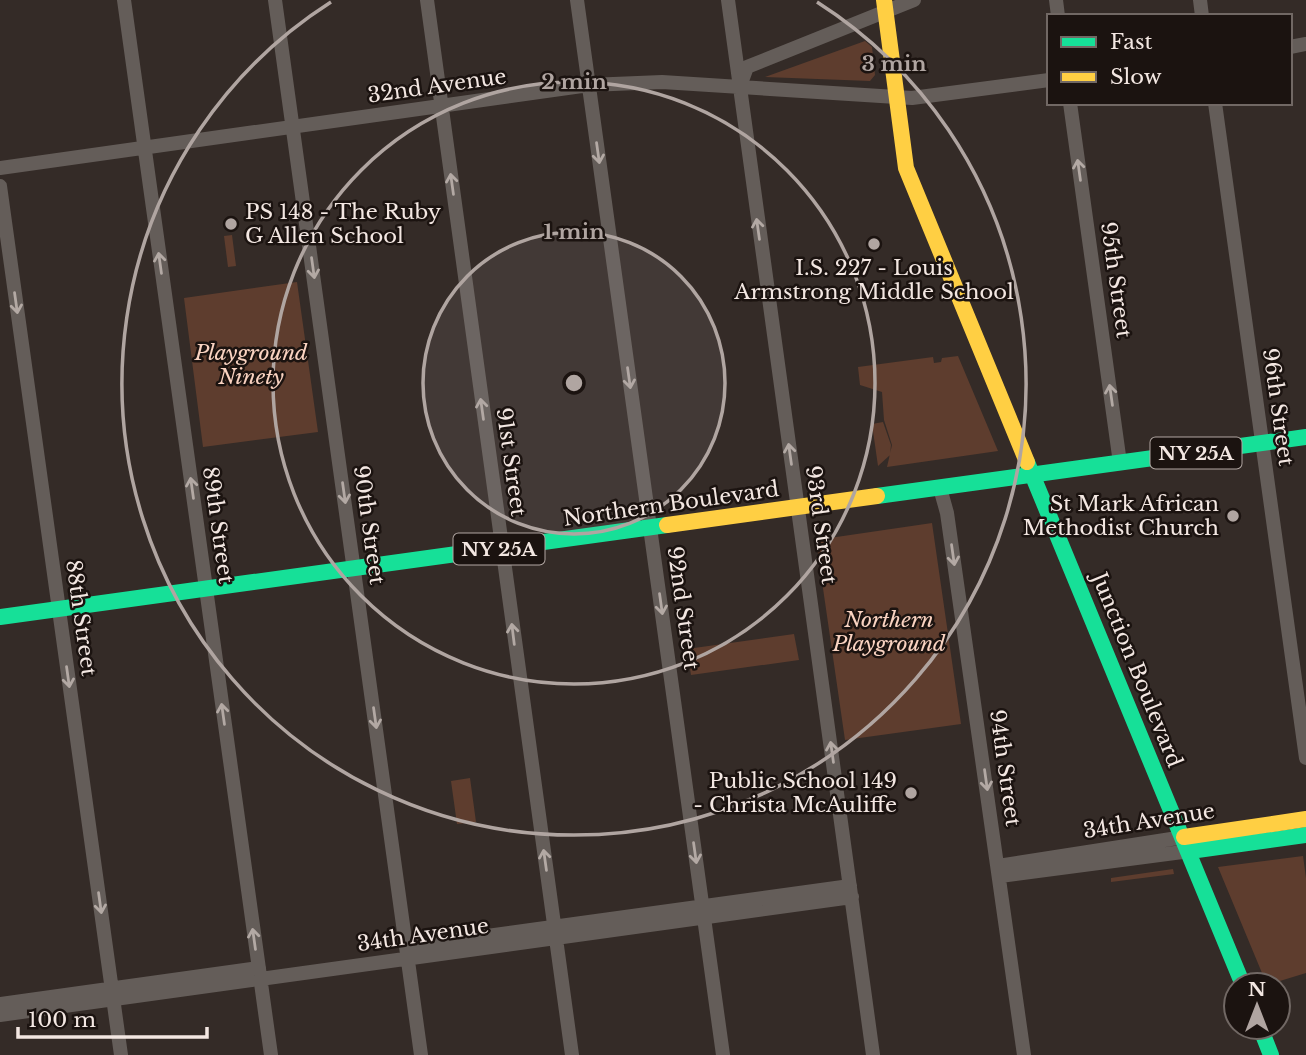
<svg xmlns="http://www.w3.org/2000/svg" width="1306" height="1055" viewBox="0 0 1306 1055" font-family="'Libre Baskerville',serif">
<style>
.green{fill:#5e3d2e}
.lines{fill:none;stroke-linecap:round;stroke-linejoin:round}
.street{stroke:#645d59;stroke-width:14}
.fast{stroke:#16e098;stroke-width:16}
.slow{stroke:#ffcf43;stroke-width:16}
.oneway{stroke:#b3a9a4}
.ring{fill:none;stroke:#b0a5a1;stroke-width:3.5}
.poi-dot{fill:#b0a5a1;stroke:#1b1310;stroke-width:2.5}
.labels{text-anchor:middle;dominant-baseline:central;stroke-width:5;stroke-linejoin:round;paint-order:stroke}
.shield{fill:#1b1310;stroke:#b2a7a3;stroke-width:2}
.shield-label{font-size:19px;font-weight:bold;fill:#f3e7e2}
.street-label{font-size:21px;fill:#f3e7e2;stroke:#1b1310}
.poi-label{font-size:21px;fill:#f3e7e2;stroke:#1b1310;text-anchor:end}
.park-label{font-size:21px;font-style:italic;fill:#fad3c1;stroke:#1b1310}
.centre{fill:#b0a5a1;stroke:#1b1310;stroke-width:3.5}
.ring-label{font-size:21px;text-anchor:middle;font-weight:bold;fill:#b0a5a1;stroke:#1b1310;stroke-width:5;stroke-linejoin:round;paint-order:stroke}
</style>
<rect width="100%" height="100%" fill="#342b27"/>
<path class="green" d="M 865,41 L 872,47 L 875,75 L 870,81 L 765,77 Z
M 232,235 L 236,266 L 228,267 L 224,236 Z
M 297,282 L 318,432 L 203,447 L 184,298 Z
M 958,356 L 998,451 L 887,467 L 892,445 L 884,420 L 882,392 L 860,385 L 858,367 L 933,357 L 934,363 L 941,362 L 942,358 Z
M 883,422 L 891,445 L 890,455 L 878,466 L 872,424 Z
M 932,523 L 961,724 L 845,740 L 816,540 Z
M 794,634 L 799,660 L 691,675 L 687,649 Z
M 470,778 L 476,822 L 457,824 L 451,781 Z
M 1303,856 L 1306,878 L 1306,973 L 1267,985 L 1218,867 Z
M 1173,869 L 1174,874 L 1111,882 L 1111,878 Z"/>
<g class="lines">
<path class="street" d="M 124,0 L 271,1055
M 275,0 L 421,1055
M 427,0 L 572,1055
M 577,0 L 723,1055
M 728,0 L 873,1055
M 1056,0 L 1058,16
M 1200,0 L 1202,16
M 1290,47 L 1306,44
M 740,86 L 747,67 L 914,0
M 1070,103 L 1120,463
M 1215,103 L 1306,758
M 0,168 L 589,85 L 662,82 L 912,98 L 1049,80
M 0,186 L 121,1055
M 940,488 L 947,513 L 1024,1055
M 998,866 L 1184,837
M 1000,876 L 1190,851
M 407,947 L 850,886
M 0,1004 L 259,968
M 0,1015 L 852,897"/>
<path class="fast" d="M 1027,462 L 1243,985
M 877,496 L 1306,437
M 0,617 L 667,525
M 1190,851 L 1306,835
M 1260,1027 L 1271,1055"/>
<path class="slow" d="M 884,0 L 906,168 L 1027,462
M 667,525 L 877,496
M 1184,837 L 1306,819"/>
</g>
<defs><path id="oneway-shaft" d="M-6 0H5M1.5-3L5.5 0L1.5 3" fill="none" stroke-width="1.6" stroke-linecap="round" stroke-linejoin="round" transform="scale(1.75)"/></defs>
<g class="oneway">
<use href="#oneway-shaft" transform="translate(598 153) rotate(82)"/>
<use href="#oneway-shaft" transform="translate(1079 170) rotate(-98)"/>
<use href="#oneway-shaft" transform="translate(452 184) rotate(-98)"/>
<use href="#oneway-shaft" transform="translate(758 229) rotate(-98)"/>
<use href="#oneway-shaft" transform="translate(160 263) rotate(-98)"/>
<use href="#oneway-shaft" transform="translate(313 268) rotate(82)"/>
<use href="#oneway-shaft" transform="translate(16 303) rotate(82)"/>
<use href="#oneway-shaft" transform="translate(629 378) rotate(82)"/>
<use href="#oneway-shaft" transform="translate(1111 395) rotate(-98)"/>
<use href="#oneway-shaft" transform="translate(482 409) rotate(-98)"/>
<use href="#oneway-shaft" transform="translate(790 454) rotate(-98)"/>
<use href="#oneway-shaft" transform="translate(192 488) rotate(-98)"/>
<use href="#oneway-shaft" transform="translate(344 493) rotate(82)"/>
<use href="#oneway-shaft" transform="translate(953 555) rotate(82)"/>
<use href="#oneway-shaft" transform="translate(661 604) rotate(82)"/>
<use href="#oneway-shaft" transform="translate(513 634) rotate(-97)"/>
<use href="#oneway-shaft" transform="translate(68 677) rotate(82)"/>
<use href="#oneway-shaft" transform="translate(223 714) rotate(-98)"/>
<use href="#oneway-shaft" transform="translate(375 718) rotate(82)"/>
<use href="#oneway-shaft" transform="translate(832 752) rotate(-98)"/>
<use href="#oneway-shaft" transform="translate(986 780) rotate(82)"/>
<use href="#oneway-shaft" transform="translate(695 853) rotate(82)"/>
<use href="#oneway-shaft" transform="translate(545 860) rotate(-98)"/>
<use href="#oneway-shaft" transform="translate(100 903) rotate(82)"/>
<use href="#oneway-shaft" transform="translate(254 939) rotate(-98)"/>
</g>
<circle cx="574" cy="383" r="151" fill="#b0a5a1" fill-opacity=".12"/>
<g class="ring">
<circle cx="574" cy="383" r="151"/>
<circle cx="574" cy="383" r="301"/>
<path d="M817 2A452 452 0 1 1 331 2"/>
</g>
<g class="poi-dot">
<circle cx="231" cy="224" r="7"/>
<circle cx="874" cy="244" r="7"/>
<circle cx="1233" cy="516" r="7"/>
<circle cx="911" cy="793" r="7"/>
</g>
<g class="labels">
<g class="shield">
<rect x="1150.5" y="437.5" width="91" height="31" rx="5"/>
<rect x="453.5" y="533.5" width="91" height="31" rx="5"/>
</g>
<g class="shield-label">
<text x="1196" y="453">NY 25A</text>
<text x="499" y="549">NY 25A</text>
</g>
<g class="street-label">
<text transform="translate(437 86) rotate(-8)">32nd Avenue</text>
<text transform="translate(1116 280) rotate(82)">95th Street</text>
<text transform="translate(1278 407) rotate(82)">96th Street</text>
<text transform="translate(511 462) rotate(82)">91st Street</text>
<text transform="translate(671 504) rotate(-8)">Northern Boulevard</text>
<text transform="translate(218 525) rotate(82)">89th Street</text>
<text transform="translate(369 525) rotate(82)">90th Street</text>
<text transform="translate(821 525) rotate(82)">93rd Street</text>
<text transform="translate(683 608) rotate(82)">92nd Street</text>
<text transform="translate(81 618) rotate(82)">88th Street</text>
<text transform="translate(1137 670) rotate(68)">Junction Boulevard</text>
<text transform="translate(1005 768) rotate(82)">94th Street</text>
<text transform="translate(1149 821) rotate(-9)">34th Avenue</text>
<text transform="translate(423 935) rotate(-8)">34th Avenue</text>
</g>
<g class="poi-label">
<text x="245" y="212" text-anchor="start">PS 148 - The Ruby<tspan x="245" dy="24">G Allen School</tspan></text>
<text x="874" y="268" text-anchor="middle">I.S. 227 - Louis<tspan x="874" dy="24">Armstrong Middle School</tspan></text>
<text x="1219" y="504">St Mark African<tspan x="1219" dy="24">Methodist Church</tspan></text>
<text x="897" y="781">Public School 149<tspan x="897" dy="24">- Christa McAuliffe</tspan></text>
</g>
<g class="park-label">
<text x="251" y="353">Playground<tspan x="251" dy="24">Ninety</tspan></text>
<text x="889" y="620">Northern<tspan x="889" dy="24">Playground</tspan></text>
</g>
</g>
<circle cx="574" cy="383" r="10" class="centre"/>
<g class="ring-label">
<text x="894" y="71">3 min</text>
<text x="574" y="89">2 min</text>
<text x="574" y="239">1 min</text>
</g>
<rect x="1047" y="14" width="245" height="91" fill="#1b1310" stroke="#716864" stroke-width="2"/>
<rect x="1061" y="37" width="35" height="10" fill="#16e098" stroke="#716864" stroke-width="2"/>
<text x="1110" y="49" font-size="21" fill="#f3e7e2">Fast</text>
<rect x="1061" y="72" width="35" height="10" fill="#ffcf43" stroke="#716864" stroke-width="2"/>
<text x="1110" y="84" font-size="21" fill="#f3e7e2">Slow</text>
<g transform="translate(1257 1006)"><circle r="33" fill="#1b1310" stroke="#716864" stroke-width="2"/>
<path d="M0-5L12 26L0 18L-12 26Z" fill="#b0a5a1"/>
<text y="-10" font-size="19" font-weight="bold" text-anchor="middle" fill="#f3e7e2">N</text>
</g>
<path d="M18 1027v10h189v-10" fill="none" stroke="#f3e7e2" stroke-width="3.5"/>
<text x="28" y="1027" font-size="21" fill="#f3e7e2" stroke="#1b1310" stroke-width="5" paint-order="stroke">100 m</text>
</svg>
